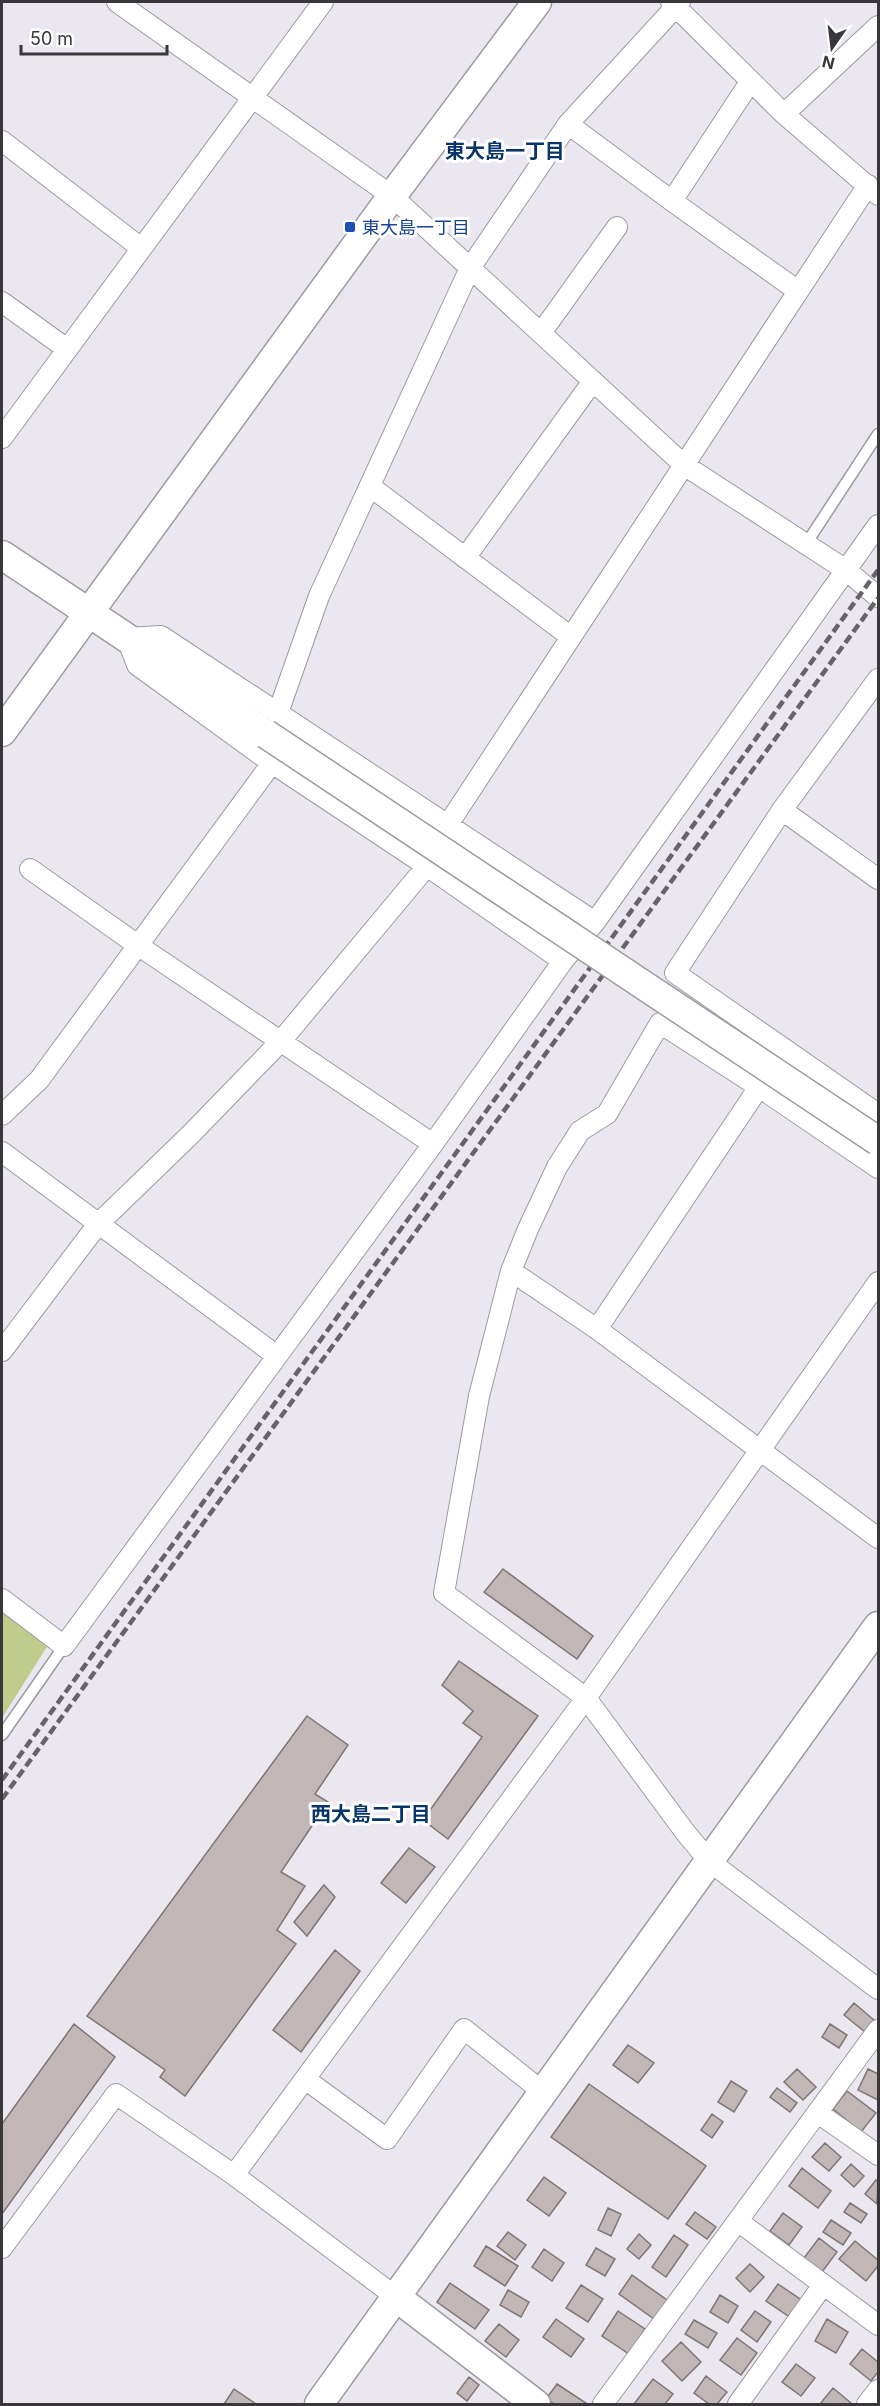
<svg xmlns="http://www.w3.org/2000/svg" width="880" height="2406" viewBox="0 0 880 2406" font-family="Inter,'Noto Sans JP',sans-serif">
<style>
.green{fill:#c0cc8c}
.building{fill:#c1b7b6;stroke:#7f7574;stroke-width:1.5}
.lines{fill:none;stroke-linecap:round;stroke-linejoin:round}
.lane-casing{stroke:#9d9aa2;stroke-width:13}
.street-casing{stroke:#9d9aa2;stroke-width:22}
.secondary-casing{stroke:#9d9aa2;stroke-width:31}
.lane{stroke:#fff;stroke-width:10}
.street{stroke:#fff;stroke-width:20}
.secondary{stroke:#fff;stroke-width:28}
.rail{stroke:#666469;stroke-width:4.5;stroke-dasharray:9 4.5;stroke-linecap:butt}
.secondary-bridge-casing{stroke:#9d9aa2;stroke-width:31;stroke-linecap:butt}
.secondary-bridge{stroke:#fff;stroke-width:28}
.transit-dot{fill:#1a4fb4;stroke:#fff;stroke-width:2}
.labels{text-anchor:middle;dominant-baseline:central;stroke-width:6;stroke-linejoin:round;paint-order:stroke}
.transit-label{font-size:18px;fill:#164399;stroke:#fff;text-anchor:start}
.neighbourhood-label{font-size:20px;font-weight:bold;fill:#073567;stroke:#fff}
</style>
<rect width="100%" height="100%" fill="#ebe7f0"/>
<path class="green" d="M 2,1610 L 48,1645 L 2,1718 Z"/>
<path class="building" d="M 503,1569 L 593,1636 L 577,1659 L 484,1592 Z
M 459,1661 L 538,1716 L 448,1839 L 423,1820 L 482,1737 L 463,1723 L 473,1711 L 442,1685 Z
M 307,1716 L 348,1745 L 315,1794 L 328,1802 L 281,1872 L 305,1886 L 277,1930 L 296,1944 L 185,2096 L 160,2077 L 165,2070 L 87,2016 Z
M 409,1848 L 435,1867 L 406,1903 L 381,1883 Z
M 324,1885 L 335,1897 L 307,1936 L 294,1922 Z
M 335,1950 L 360,1971 L 301,2052 L 273,2030 Z
M 854,2003 L 874,2020 L 865,2032 L 844,2015 Z
M 74,2024 L 115,2057 L 2,2214 L 2,2124 Z
M 830,2024 L 847,2035 L 839,2048 L 822,2037 Z
M 628,2045 L 654,2063 L 638,2083 L 613,2065 Z
M 797,2069 L 816,2087 L 803,2100 L 784,2082 Z
M 868,2069 L 878,2074 L 878,2100 L 858,2090 Z
M 731,2081 L 747,2091 L 734,2112 L 718,2102 Z
M 589,2084 L 706,2166 L 668,2219 L 551,2137 Z
M 777,2088 L 797,2103 L 790,2112 L 770,2097 Z
M 847,2091 L 876,2113 L 861,2132 L 833,2109 Z
M 712,2114 L 723,2122 L 712,2138 L 701,2130 Z
M 825,2143 L 841,2157 L 829,2171 L 812,2157 Z
M 851,2164 L 864,2176 L 854,2187 L 841,2175 Z
M 802,2168 L 831,2191 L 818,2208 L 789,2186 Z
M 544,2177 L 566,2193 L 549,2216 L 527,2200 Z
M 876,2180 L 878,2182 L 877,2204 L 865,2194 Z
M 850,2203 L 867,2214 L 861,2223 L 844,2212 Z
M 608,2208 L 621,2214 L 611,2236 L 598,2230 Z
M 695,2212 L 716,2227 L 707,2239 L 686,2224 Z
M 783,2213 L 802,2227 L 789,2245 L 770,2231 Z
M 831,2220 L 851,2233 L 843,2245 L 823,2232 Z
M 508,2232 L 526,2245 L 515,2260 L 497,2246 Z
M 639,2234 L 651,2245 L 639,2259 L 627,2249 Z
M 674,2235 L 688,2245 L 666,2277 L 652,2267 Z
M 819,2238 L 837,2252 L 822,2272 L 804,2258 Z
M 855,2241 L 878,2260 L 878,2266 L 866,2281 L 839,2259 Z
M 486,2246 L 518,2266 L 505,2286 L 474,2266 Z
M 596,2248 L 615,2259 L 605,2276 L 586,2265 Z
M 544,2249 L 564,2263 L 552,2281 L 532,2267 Z
M 750,2264 L 764,2277 L 750,2292 L 736,2278 Z
M 632,2275 L 667,2300 L 654,2319 L 619,2294 Z
M 450,2283 L 489,2310 L 475,2329 L 437,2302 Z
M 778,2284 L 803,2301 L 791,2318 L 766,2301 Z
M 581,2285 L 603,2299 L 588,2322 L 566,2308 Z
M 508,2290 L 529,2302 L 521,2317 L 500,2305 Z
M 720,2295 L 738,2306 L 728,2323 L 710,2312 Z
M 618,2311 L 645,2329 L 629,2354 L 602,2336 Z
M 755,2311 L 771,2322 L 757,2342 L 741,2330 Z
M 556,2319 L 584,2339 L 571,2357 L 543,2337 Z
M 827,2319 L 848,2332 L 836,2353 L 815,2341 Z
M 694,2320 L 717,2333 L 708,2348 L 685,2334 Z
M 499,2324 L 519,2340 L 506,2357 L 485,2341 Z
M 737,2338 L 757,2353 L 741,2375 L 720,2360 Z
M 681,2342 L 701,2362 L 682,2381 L 662,2361 Z
M 862,2349 L 878,2362 L 878,2372 L 871,2381 L 850,2364 Z
M 796,2364 L 815,2378 L 801,2396 L 782,2382 Z
M 706,2376 L 727,2392 L 717,2404 L 709,2404 L 694,2393 Z
M 469,2377 L 479,2385 L 467,2401 L 457,2393 Z
M 653,2379 L 673,2394 L 665,2404 L 634,2404 Z
M 557,2384 L 586,2403 L 585,2404 L 554,2404 L 546,2399 Z
M 833,2388 L 851,2403 L 850,2404 L 820,2404 Z
M 234,2389 L 256,2404 L 224,2404 Z"/>
<g class="lines">
<defs>
<path id="lane" d="M 806,544 L 878,434
M 2,1735 L 64,1646"/>
<path id="street" d="M 117,2 L 392,196 L 684,465 L 846,570 L 878,597
M 671,2 L 784,114 L 878,195
M 784,114 L 878,26
M 568,124 L 672,201 L 798,291
M 2,141 L 141,248
M 672,201 L 750,82
M 2,302 L 67,349
M 541,333 L 617,227
M 2,438 L 323,2
M 371,487 L 571,637
M 465,558 L 593,381
M 878,679 L 782,810 L 675,973 L 878,1114
M 278,713 L 319,596 L 470,268 L 568,124 L 680,2
M 782,810 L 878,879
M 447,826 L 868,185
M 30,869 L 139,946 L 433,1144
M 563,961 L 427,866 L 272,763 L 137,665 L 127,638 L 161,636 L 595,922
M 2,1115 L 39,1080 L 272,763
M 2,1152 L 277,1356
M 878,1168 L 759,1087 L 660,1023 L 607,1114 L 580,1131 L 557,1167 L 528,1229 L 511,1271 L 479,1396 L 444,1593 L 586,1698 L 685,1832 L 709,1861 L 878,1989
M 511,1271 L 597,1329 L 878,1538
M 597,1329 L 759,1087
M 2,1351 L 98,1224 L 191,1134 L 281,1041 L 427,866
M 2,1599 L 64,1646 L 433,1144 L 563,961 L 595,922 L 878,525
M 305,2079 L 387,2139 L 464,2029 L 543,2092
M 818,2113 L 878,2155
M 234,2175 L 586,1698 L 878,1282
M 739,2222 L 878,2325
M 2,2248 L 116,2094 L 234,2175 L 396,2297
M 603,2404 L 878,2030
M 738,2404 L 823,2285
M 867,2404 L 878,2390"/>
<path id="secondary" d="M 2,555 L 127,638 L 266,734
M 2,732 L 392,196 L 537,2
M 396,2297 L 536,2404
M 319,2404 L 878,1626"/>
</defs>
<use href="#lane" class="lane-casing"/>
<use href="#street" class="street-casing"/>
<use href="#secondary" class="secondary-casing"/>
<use href="#lane" class="lane"/>
<use href="#street" class="street"/>
<use href="#secondary" class="secondary"/>
<path class="rail" d="M 2,1780 L 878,570
M 2,1799 L 878,598"/>
<defs>
<path id="secondary-bridge" d="M 266,734 L 878,1141"/>
</defs>
<use href="#secondary-bridge" class="secondary-bridge-casing"/>
<use href="#secondary-bridge" class="secondary-bridge"/>
</g>
<rect class="transit-dot" x="344" y="221" width="12" height="12" rx="3"/>
<g class="labels">
<g class="transit-label">
<text x="362" y="227">東大島一丁目</text>
</g>
<g class="neighbourhood-label">
<text x="505" y="151">東大島一丁目</text>
<text x="371" y="1814">西大島二丁目</text>
</g>
</g>
<rect width="880" height="2406" fill="none" stroke="#39373a" stroke-width="6"/>
<g transform="translate(832 48) rotate(194)" stroke="#ffffff" stroke-width="4.5" paint-order="stroke">
<path d="M0-4.5L10 22L0 15L-10 22Z" fill="#39373a"/>
<text y="-9" font-size="16" font-weight="bold" text-anchor="middle" fill="#39373a">N</text>
</g>
<path d="M21 45v9h146v-9" fill="none" stroke="#39373a" stroke-width="3"/>
<text x="30" y="45" font-size="18" fill="#39373a" stroke="#ffffff" stroke-width="4.5" paint-order="stroke">50 m</text>
</svg>
